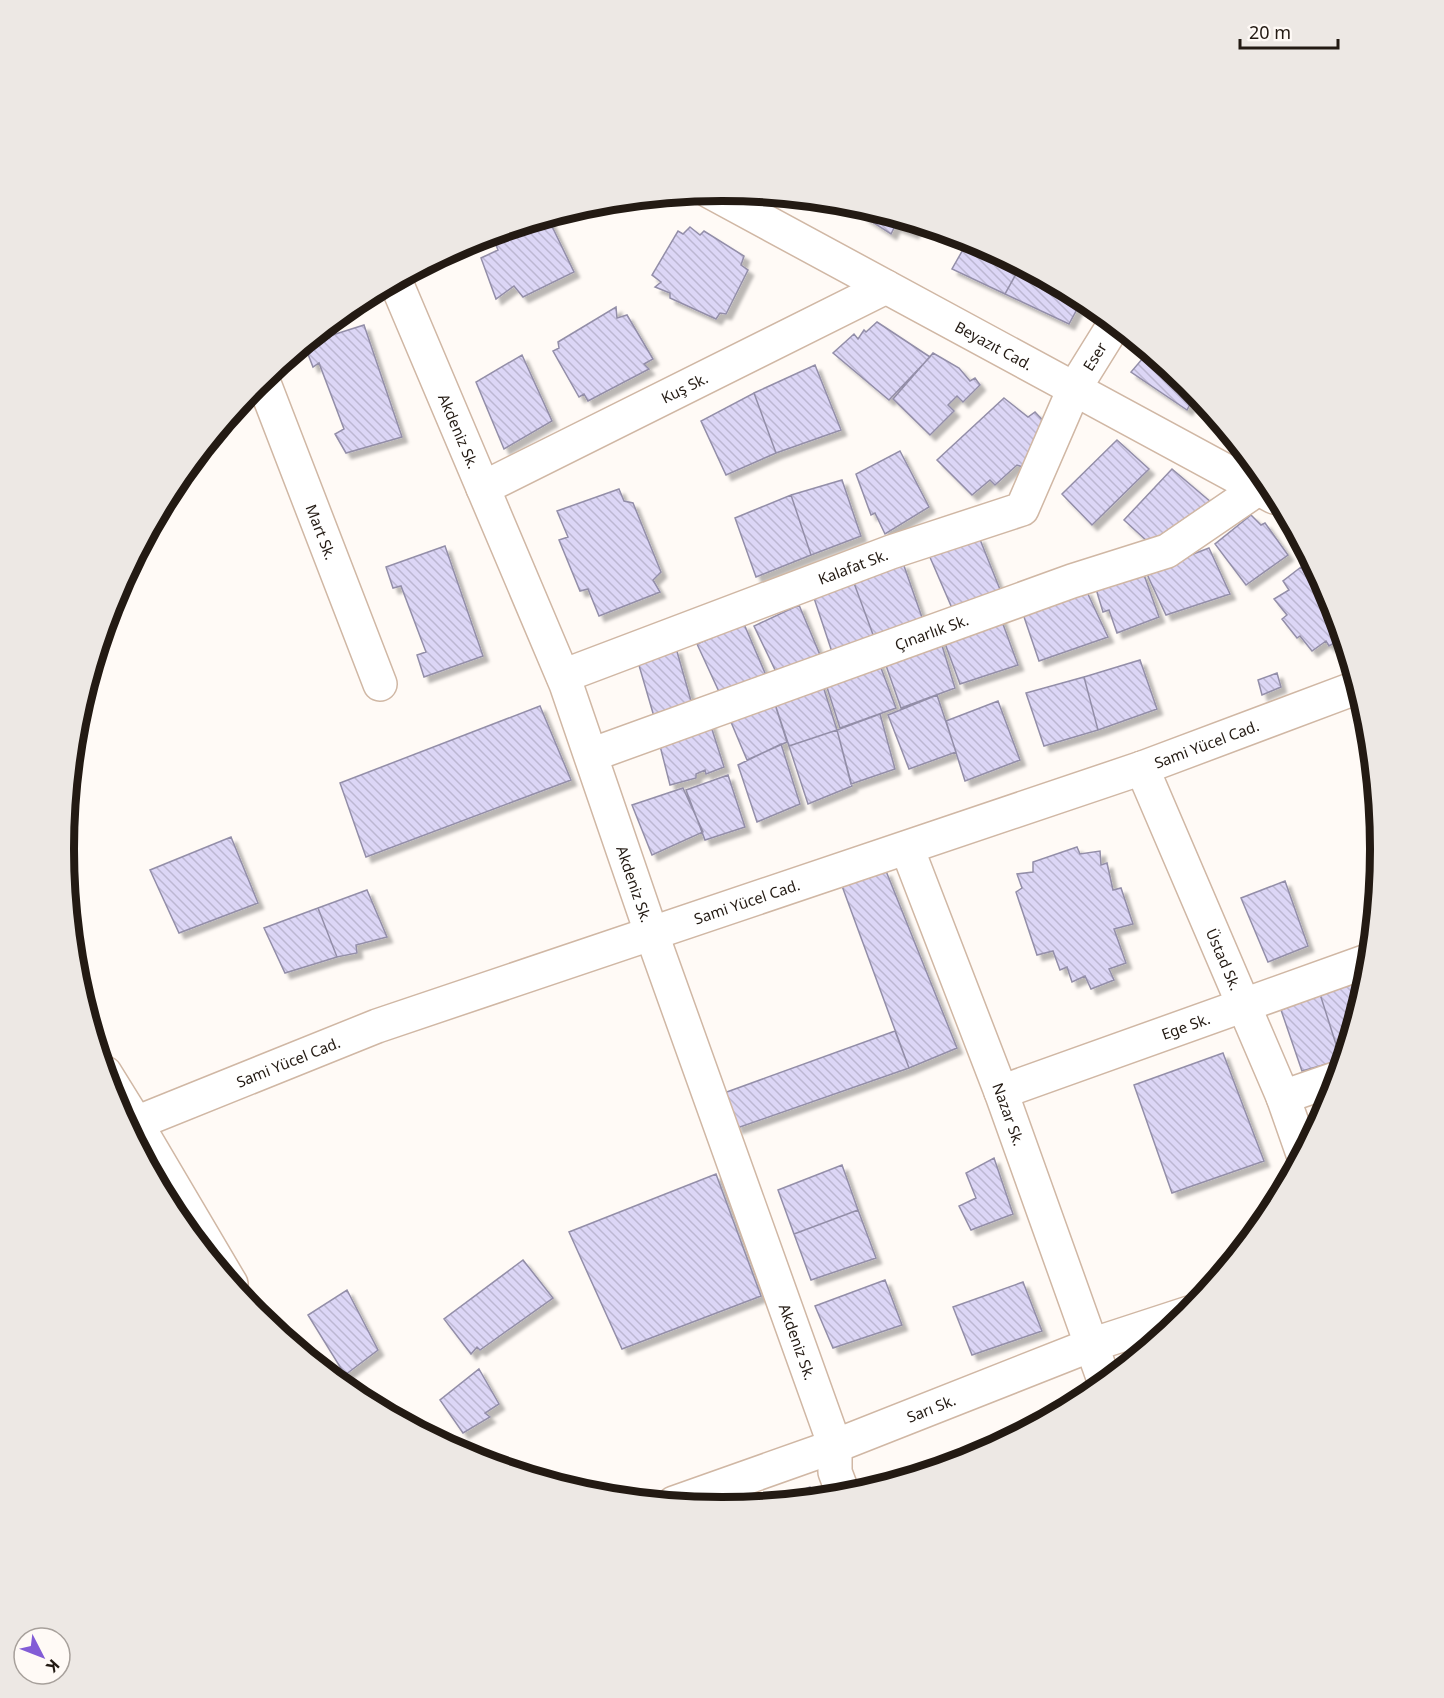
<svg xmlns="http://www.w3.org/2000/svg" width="1444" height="1698" viewBox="0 0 1444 1698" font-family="'Noto Sans',sans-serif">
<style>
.building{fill:url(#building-back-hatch);stroke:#938ea8;stroke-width:1.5;filter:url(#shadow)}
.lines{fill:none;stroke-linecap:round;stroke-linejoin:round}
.street-casing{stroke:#d0b7a4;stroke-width:36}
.secondary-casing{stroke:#d0b7a4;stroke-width:36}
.street{stroke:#fff;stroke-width:33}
.secondary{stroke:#fff;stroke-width:33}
.labels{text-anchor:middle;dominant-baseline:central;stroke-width:4.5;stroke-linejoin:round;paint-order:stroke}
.street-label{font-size:15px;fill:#231a13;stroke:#fffaf6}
.rim{fill:none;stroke:#231a13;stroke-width:8}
</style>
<defs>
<pattern id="building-back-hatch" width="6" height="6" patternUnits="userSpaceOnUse" patternTransform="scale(1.5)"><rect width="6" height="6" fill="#dcd6f6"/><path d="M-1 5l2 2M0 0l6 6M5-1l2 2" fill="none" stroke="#bcb7d2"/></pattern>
<filter id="shadow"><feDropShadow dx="5.5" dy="5.5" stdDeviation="1.5" flood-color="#0004"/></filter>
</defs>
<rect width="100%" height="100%" fill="#fffaf6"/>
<path class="building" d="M 852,203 L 919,223 L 913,233 L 895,226 L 891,234 L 863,216 L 867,211 Z
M 548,218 L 574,272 L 523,297 L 514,286 L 496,299 L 481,258 L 498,250 L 492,235 L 519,225 L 521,231 Z
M 690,227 L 700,235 L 704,231 L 744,256 L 741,265 L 748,270 L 726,314 L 720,313 L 716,319 L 670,298 L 670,293 L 655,287 L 661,282 L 652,275 L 678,231 L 683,234 Z
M 969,239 L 1021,265 L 1005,294 L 952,269 Z
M 1021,265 L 1083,298 L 1069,324 L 1005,294 Z
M 616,307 L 617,318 L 627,315 L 653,359 L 644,364 L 649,369 L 588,401 L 584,394 L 579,397 L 553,351 L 559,348 L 558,342 Z
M 877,322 L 930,357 L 889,400 L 833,353 L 854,334 L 858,339 L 864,330 L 866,332 Z
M 364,325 L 402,437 L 346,453 L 335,434 L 344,429 L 319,363 L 313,367 L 304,344 Z
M 1149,351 L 1188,383 L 1196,393 L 1187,410 L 1131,372 Z
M 933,353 L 959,368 L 970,381 L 975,378 L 980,385 L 963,402 L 957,396 L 948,405 L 954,411 L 930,435 L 893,399 Z
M 522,355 L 552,421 L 504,449 L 476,382 Z
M 815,365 L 841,430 L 776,453 L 754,393 Z
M 754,393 L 776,453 L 726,475 L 701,421 Z
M 1004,398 L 1028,417 L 1035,412 L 1052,430 L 1023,467 L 1017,465 L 995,485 L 990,480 L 972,495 L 937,460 Z
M 1211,412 L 1234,439 L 1205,421 Z
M 1117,440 L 1149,469 L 1092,525 L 1062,494 Z
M 900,451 L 929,507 L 885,534 L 875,513 L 871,515 L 856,474 Z
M 1172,469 L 1212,503 L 1159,552 L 1124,520 Z
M 842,480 L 861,536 L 811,555 L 791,495 Z
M 619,489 L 624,501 L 633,503 L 661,572 L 653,580 L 660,592 L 599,616 L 588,589 L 580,591 L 559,540 L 568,537 L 557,511 Z
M 791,495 L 811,555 L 756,577 L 735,518 Z
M 1251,515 L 1261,525 L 1265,523 L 1288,555 L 1246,585 L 1215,544 Z
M 979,537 L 1003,597 L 955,615 L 929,555 Z
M 445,546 L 483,656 L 424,677 L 417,655 L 426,652 L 401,586 L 393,588 L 386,567 Z
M 1209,548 L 1230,594 L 1166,615 L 1146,572 Z
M 903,563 L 925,626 L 875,640 L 854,583 Z
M 1301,567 L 1307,577 L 1317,571 L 1331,597 L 1343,638 L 1329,646 L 1326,641 L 1312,651 L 1300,636 L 1297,638 L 1282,619 L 1287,615 L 1274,599 L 1289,590 L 1283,581 Z
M 1143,572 L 1159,617 L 1117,633 L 1109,610 L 1103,612 L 1096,589 Z
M 854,583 L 875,640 L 834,658 L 813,595 Z
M 1086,590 L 1108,637 L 1039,661 L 1022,611 Z
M 799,605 L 820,655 L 778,676 L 754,626 Z
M 1000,616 L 1018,665 L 960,684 L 943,638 Z
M 744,624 L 768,680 L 721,696 L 697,644 Z
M 940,639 L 955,688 L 901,708 L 883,657 Z
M 676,648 L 693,708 L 655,720 L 638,662 Z
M 878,660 L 896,708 L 840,728 L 825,681 Z
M 1140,660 L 1157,709 L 1098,730 L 1084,677 Z
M 1277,673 L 1281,687 L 1262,695 L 1258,680 Z
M 1084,677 L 1098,730 L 1044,746 L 1026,693 Z
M 821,680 L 837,730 L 789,746 L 773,698 Z
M 937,695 L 956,752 L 909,769 L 888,715 Z
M 773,698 L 787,742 L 747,760 L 728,715 Z
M 998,701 L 1020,760 L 965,781 L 946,721 Z
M 540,706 L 571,780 L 366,857 L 340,783 Z
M 880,714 L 895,769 L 851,784 L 837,730 Z
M 709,720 L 724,767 L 706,774 L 705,770 L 696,774 L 696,778 L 670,785 L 658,738 Z
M 837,730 L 852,786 L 808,804 L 789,746 Z
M 781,744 L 800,804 L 757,822 L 738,765 Z
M 728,775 L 745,827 L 705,840 L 686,790 Z
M 683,788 L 703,832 L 652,855 L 632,805 Z
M 231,837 L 258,903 L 179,933 L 150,870 Z
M 1077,847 L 1080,854 L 1100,851 L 1101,865 L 1107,863 L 1113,890 L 1121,888 L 1133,924 L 1114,929 L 1126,963 L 1109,969 L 1114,980 L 1091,989 L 1085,976 L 1072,982 L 1067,967 L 1060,970 L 1053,951 L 1037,955 L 1016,892 L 1022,888 L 1017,874 L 1033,872 L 1033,862 Z
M 886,871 L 957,1048 L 909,1068 L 842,886 Z
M 1285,881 L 1308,946 L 1268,962 L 1241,898 Z
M 367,890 L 387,937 L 356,945 L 357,953 L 337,957 L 318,908 Z
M 318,908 L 337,957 L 285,973 L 264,928 Z
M 1368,980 L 1344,1059 L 1341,1060 L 1320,994 Z
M 1320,994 L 1341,1060 L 1302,1071 L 1281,1010 Z
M 895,1031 L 909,1068 L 737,1128 L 724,1093 Z
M 1223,1053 L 1264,1161 L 1172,1193 L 1134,1085 Z
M 994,1158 L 1013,1214 L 971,1230 L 959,1206 L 976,1198 L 966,1173 Z
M 842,1165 L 858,1210 L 794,1234 L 778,1190 Z
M 716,1174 L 761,1296 L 622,1349 L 569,1232 Z
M 858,1210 L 876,1258 L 811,1280 L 794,1234 Z
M 523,1260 L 553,1298 L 480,1350 L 477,1347 L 471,1354 L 444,1319 Z
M 885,1280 L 902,1325 L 833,1348 L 815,1306 Z
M 1023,1282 L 1042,1331 L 972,1355 L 953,1307 Z
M 347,1290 L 378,1350 L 345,1375 L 308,1315 Z
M 479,1369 L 499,1404 L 485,1413 L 490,1417 L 463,1433 L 440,1400 Z
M 810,1487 L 815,1499 L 767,1504 Z"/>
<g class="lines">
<defs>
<g id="street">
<path id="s1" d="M 709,191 L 1274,497"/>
<path id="s2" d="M 395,280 L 566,684 L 651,932 L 835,1446 L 835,1472 L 844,1496"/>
<path id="s3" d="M 262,378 L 380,684"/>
<path id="s4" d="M 483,488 L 886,287"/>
<path id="s5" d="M 563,676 L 891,552 L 1022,509 L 1074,389 L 1115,323"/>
<path id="s6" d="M 591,755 L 1072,581 L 1167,551 L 1259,488"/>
<path id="s7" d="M 1142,768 L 1283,1097 L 1303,1154"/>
<path id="s8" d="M 907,848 L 1001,1092 L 1105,1383"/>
<path id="s9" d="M 1001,1092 L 1370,960"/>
<path d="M 1283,1097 L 1338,1078"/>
<path id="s10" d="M 136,1123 L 377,1026 L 1142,768 L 1358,687"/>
<path id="s11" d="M 674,1503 L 835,1446 L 1091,1345 L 1189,1313"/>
</g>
<path id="secondary" d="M 105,1073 L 136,1123 L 231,1284"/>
</defs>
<use href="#street" class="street-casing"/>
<use href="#secondary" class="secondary-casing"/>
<use href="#street" class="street"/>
<use href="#secondary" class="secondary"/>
</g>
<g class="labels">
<g class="street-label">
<text stroke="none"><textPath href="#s1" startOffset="324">Beyazıt Cad.</textPath></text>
<text stroke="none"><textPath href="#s5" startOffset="658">Eser</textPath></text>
<text stroke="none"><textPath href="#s4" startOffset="225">Kuş Sk.</textPath></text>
<text stroke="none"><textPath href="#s2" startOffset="164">Akdeniz Sk.</textPath></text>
<text stroke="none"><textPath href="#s3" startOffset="165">Mart Sk.</textPath></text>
<text stroke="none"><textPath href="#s5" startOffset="310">Kalafat Sk.</textPath></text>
<text stroke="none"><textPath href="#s6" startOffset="362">Çınarlık Sk.</textPath></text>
<text stroke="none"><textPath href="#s10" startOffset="1136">Sami Yücel Cad.</textPath></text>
<text stroke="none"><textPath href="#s2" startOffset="650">Akdeniz Sk.</textPath></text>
<text stroke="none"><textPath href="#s10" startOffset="650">Sami Yücel Cad.</textPath></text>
<text stroke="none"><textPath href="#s7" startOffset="208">Üstad Sk.</textPath></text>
<text stroke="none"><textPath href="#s9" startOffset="196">Ege Sk.</textPath></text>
<text stroke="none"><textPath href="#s10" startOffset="164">Sami Yücel Cad.</textPath></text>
<text stroke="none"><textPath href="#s8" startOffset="285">Nazar Sk.</textPath></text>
<text stroke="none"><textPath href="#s2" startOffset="1136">Akdeniz Sk.</textPath></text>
<text stroke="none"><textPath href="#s11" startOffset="274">Sarı Sk.</textPath></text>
</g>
</g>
<path d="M0 0H1444V1698H0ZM74 849a648 648 0 1 1 1296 0a648 648 0 1 1-1296 0Z" fill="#ede8e4" fill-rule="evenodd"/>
<path class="rim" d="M74 849a648 648 0 1 1 1296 0a648 648 0 1 1-1296 0Z"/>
<g transform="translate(42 1656) rotate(132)"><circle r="28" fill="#fffaf6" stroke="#a7a09b" stroke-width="1.5"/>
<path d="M0-4.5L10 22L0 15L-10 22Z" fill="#825cd6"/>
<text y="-9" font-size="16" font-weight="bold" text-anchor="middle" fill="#231a13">K</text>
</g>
<path d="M1240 39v9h98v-9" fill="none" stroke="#231a13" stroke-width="3"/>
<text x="1249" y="39" font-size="18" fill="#231a13" stroke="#fffaf6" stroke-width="4.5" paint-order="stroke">20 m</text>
</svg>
